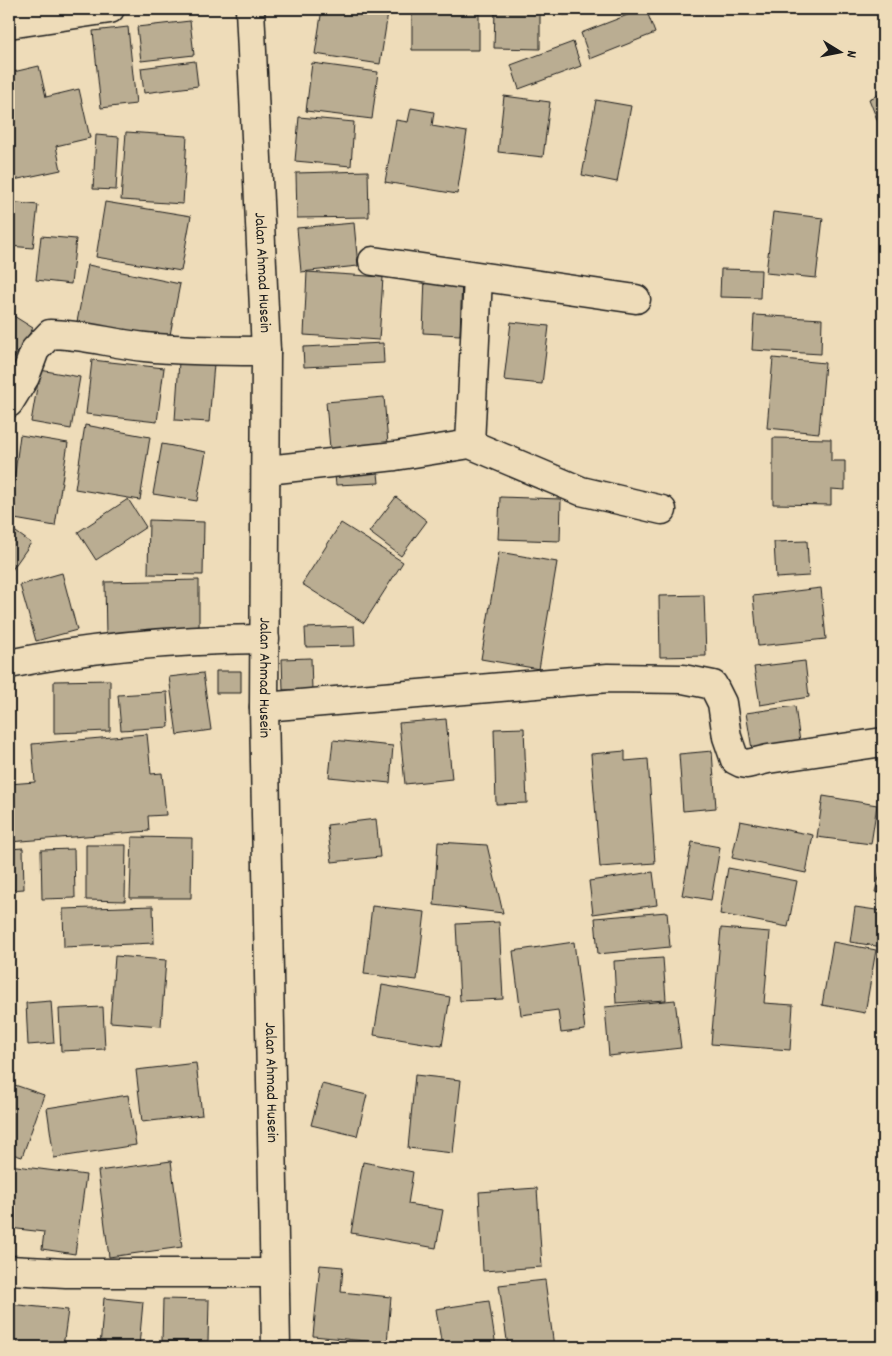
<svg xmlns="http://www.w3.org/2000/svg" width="892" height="1356" viewBox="0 0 892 1356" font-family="Dekko,sans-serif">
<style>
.building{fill:#baad92;stroke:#1c1c1c}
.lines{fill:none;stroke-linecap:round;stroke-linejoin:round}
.minor-casing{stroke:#1c1c1c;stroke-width:31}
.major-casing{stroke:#1c1c1c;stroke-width:31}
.minor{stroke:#eedcb9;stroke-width:28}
.major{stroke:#eedcb9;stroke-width:28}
.labels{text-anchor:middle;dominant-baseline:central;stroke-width:4.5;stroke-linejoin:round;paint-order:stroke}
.street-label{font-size:16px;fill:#1c1c1c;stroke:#eedcb9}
</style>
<rect width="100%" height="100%" fill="#eedcb9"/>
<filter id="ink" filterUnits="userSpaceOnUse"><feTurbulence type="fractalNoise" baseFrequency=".02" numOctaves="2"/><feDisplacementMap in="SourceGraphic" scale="10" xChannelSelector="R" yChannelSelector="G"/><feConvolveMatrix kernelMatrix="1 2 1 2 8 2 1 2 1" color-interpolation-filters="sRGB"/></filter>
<g filter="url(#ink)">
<path class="building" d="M 322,9 L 359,9 L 388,13 L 380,64 L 315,54 Z
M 412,9 L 479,9 L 479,50 L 412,50 Z
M 495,9 L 540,9 L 540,49 L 494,48 Z
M 563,9 L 637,9 L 563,15 Z
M 643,9 L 646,9 L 655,33 L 590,59 L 581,33 Z
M 190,21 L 194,55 L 141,61 L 137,27 Z
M 128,27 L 136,104 L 101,108 L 93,31 Z
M 573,42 L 581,66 L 519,89 L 511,65 Z
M 195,61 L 198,86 L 144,93 L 141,68 Z
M 312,63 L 378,72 L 372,119 L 306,111 Z
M 39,66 L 46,97 L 79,89 L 90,138 L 56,146 L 61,170 L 9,181 L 9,73 Z
M 883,93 L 883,135 L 869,99 Z
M 504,96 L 550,102 L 543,157 L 498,152 Z
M 596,100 L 631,106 L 617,182 L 582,175 Z
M 411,108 L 434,112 L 432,126 L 467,132 L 457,194 L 385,182 L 396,120 L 408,122 Z
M 299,117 L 354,122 L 351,166 L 295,161 Z
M 126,132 L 187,136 L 183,204 L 121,200 Z
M 96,135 L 119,137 L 116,190 L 93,189 Z
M 368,171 L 369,217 L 297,218 L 296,173 Z
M 9,202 L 38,205 L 33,248 L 9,246 Z
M 105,202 L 191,216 L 181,271 L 96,257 Z
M 773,212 L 823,218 L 816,278 L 766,273 Z
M 354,223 L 358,266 L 301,272 L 297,228 Z
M 41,236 L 76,239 L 71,284 L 36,280 Z
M 88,265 L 180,284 L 168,345 L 76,327 Z
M 721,269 L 761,270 L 760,298 L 720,297 Z
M 307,272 L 383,277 L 379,340 L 304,335 Z
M 425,276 L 462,277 L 460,335 L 423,333 Z
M 9,313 L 33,328 L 9,366 Z
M 754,315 L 822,319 L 821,354 L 752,350 Z
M 511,322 L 549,326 L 542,384 L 504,380 Z
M 383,343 L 384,363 L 304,367 L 303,347 Z
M 773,358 L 825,363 L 819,433 L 767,428 Z
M 92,360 L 164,368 L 157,422 L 86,414 Z
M 179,362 L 214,364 L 209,422 L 175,420 Z
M 40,370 L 80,377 L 71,429 L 31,422 Z
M 384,397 L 389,455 L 331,460 L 326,402 Z
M 85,425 L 150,437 L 140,500 L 75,489 Z
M 20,435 L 68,443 L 55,526 L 9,518 Z
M 773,438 L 831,439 L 831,461 L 845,461 L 845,490 L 831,489 L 831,505 L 773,504 Z
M 162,444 L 206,452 L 197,501 L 153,494 Z
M 377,463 L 379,483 L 336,485 L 334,465 Z
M 396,497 L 427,521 L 401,556 L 369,532 Z
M 500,497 L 561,499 L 560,541 L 498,539 Z
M 128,499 L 146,527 L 96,560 L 78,532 Z
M 149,520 L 204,522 L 203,575 L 148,574 Z
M 341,523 L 403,562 L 364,623 L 302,584 Z
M 9,527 L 31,543 L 9,574 Z
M 807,541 L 809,576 L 776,578 L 774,542 Z
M 499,552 L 557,562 L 539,669 L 481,659 Z
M 62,573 L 77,630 L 36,641 L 20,585 Z
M 199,580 L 199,634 L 106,635 L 105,582 Z
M 821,588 L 826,639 L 758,646 L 753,596 Z
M 704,595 L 706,656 L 660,657 L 659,596 Z
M 354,626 L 355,646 L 306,647 L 305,628 Z
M 311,658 L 312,690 L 283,690 L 282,659 Z
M 805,661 L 809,697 L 760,705 L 754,667 Z
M 216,671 L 241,671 L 241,693 L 216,693 Z
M 203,673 L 211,730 L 177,735 L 169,677 Z
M 110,680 L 110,731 L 54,733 L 54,681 Z
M 167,692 L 169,727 L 121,730 L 118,695 Z
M 795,706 L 800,742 L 752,749 L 746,713 Z
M 446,719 L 452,779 L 405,784 L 399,723 Z
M 524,728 L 527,803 L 496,804 L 494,729 Z
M 147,734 L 151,774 L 162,773 L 166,815 L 148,816 L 149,831 L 9,842 L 9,784 L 35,782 L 32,744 Z
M 333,740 L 393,746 L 390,783 L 329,777 Z
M 625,751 L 625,761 L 648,759 L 655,863 L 600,867 L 591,754 Z
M 712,751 L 716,808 L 683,811 L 679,754 Z
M 823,796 L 877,805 L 871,844 L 817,837 Z
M 376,819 L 380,857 L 332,862 L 327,825 Z
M 740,821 L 813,835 L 806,873 L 732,858 Z
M 132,837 L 192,838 L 191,898 L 130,898 Z
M 438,842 L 487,845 L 503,913 L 434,905 Z
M 692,842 L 720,847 L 711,900 L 682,895 Z
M 86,845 L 126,845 L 125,901 L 86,900 Z
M 23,848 L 24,889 L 9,890 L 9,849 Z
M 74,849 L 75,898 L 42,899 L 41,850 Z
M 883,862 L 883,894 L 875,892 Z
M 728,868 L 797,881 L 788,927 L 720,914 Z
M 653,872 L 657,905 L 593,914 L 589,881 Z
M 153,906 L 154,943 L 64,947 L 63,909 Z
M 372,906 L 425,912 L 417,980 L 364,974 Z
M 855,907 L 883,911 L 883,947 L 850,942 Z
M 667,912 L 670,947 L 598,954 L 595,918 Z
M 499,922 L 503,999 L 460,1001 L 456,924 Z
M 721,928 L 770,932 L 764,1003 L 793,1005 L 790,1050 L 711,1044 Z
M 574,942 L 585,1030 L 561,1033 L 558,1010 L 521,1015 L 513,951 Z
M 833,942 L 876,950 L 865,1013 L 822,1005 Z
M 115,956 L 166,960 L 161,1026 L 110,1022 Z
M 663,958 L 666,1000 L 616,1003 L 614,961 Z
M 382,985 L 450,997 L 442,1046 L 374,1035 Z
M 675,1000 L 681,1048 L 609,1056 L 605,1007 Z
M 51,1001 L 54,1043 L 28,1045 L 26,1003 Z
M 103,1007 L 105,1049 L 61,1051 L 59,1009 Z
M 196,1063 L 202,1115 L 142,1122 L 136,1070 Z
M 415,1075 L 461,1080 L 453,1153 L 408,1148 Z
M 9,1083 L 44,1095 L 22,1157 L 9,1153 Z
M 322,1084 L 367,1095 L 357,1136 L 311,1125 Z
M 128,1095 L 136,1145 L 54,1158 L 47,1108 Z
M 171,1161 L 182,1247 L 109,1257 L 98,1171 Z
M 363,1162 L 413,1172 L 408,1204 L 443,1210 L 436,1248 L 351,1233 Z
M 9,1165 L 86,1175 L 75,1254 L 42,1249 L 44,1232 L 9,1228 Z
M 537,1188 L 542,1267 L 483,1271 L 479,1192 Z
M 320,1265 L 343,1267 L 341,1292 L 391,1297 L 387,1343 L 313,1336 Z
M 545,1280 L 554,1347 L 508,1347 L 499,1285 Z
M 104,1298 L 143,1302 L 139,1346 L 156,1347 L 100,1347 Z
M 163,1299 L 209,1300 L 208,1341 L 162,1341 Z
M 489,1301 L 496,1347 L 442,1347 L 436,1309 Z
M 9,1304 L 68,1310 L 63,1347 L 9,1347 Z"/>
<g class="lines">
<defs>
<path id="minor" d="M 9,24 L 110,9
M 373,261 L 636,299
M 9,403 L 25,377 L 35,350 L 50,334 C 82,334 113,344 145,347 C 185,351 226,351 266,351
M 470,444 L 478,277
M 267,470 L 395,456 L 470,444 L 581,491 L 662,510
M 9,664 C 94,646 179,640 265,639
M 264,707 L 608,678 L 683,679 L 713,685 L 722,703 L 727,737 L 735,760 L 741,763 L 747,764 L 768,759 L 883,742
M 9,1270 L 66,1273 L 274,1273"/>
<g id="major">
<path id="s1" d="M 250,9 L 266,351 L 264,707 L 276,1347"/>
</g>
</defs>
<use href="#minor" class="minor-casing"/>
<use href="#major" class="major-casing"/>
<use href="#minor" class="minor"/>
<use href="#major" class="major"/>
</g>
</g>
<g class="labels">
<g class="street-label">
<text stroke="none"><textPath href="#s1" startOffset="264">Jalan Ahmad Husein</textPath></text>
<text stroke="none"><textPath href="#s1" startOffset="669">Jalan Ahmad Husein</textPath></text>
<text stroke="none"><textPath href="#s1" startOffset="1074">Jalan Ahmad Husein</textPath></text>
</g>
</g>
<rect width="892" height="1356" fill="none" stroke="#eedcb9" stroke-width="30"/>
<rect x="15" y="15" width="862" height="1326" fill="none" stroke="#1c1c1c" stroke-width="2" filter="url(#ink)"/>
<g transform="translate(840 52) rotate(100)" stroke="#eedcb9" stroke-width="4" paint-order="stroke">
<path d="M0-4L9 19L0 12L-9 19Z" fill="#1c1c1c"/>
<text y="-8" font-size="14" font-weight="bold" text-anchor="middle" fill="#1c1c1c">N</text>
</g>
</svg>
